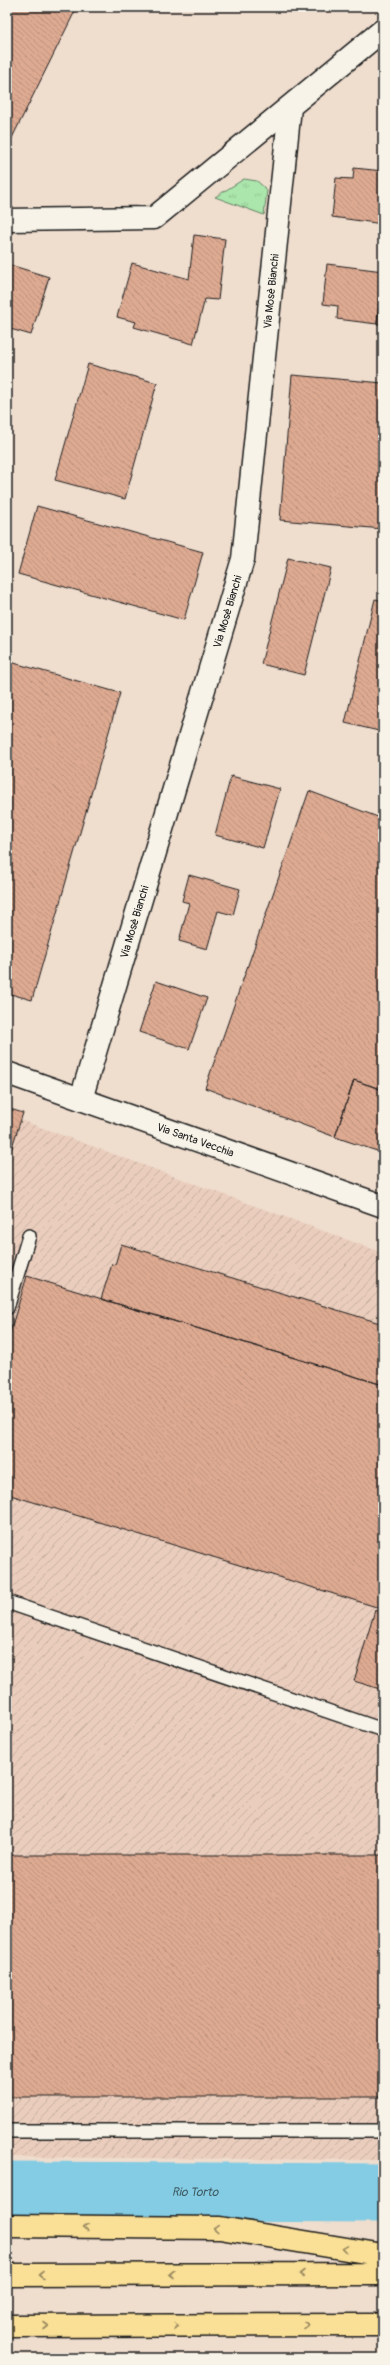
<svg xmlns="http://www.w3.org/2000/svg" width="390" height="2365" viewBox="0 0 390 2365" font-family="Pangolin,sans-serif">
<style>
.industrial{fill:url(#industrial-furrows)}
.grass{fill:url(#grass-tufts);stroke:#648164}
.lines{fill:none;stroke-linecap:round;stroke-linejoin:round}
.river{stroke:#83cce4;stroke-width:59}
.building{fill:url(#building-back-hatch);stroke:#1c1c1c}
.lane-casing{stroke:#1c1c1c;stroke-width:16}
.street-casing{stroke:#1c1c1c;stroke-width:25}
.primary-casing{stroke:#1c1c1c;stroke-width:25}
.lane{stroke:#f7f3e8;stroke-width:13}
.street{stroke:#f7f3e8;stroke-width:22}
.primary{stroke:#fadf96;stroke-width:22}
.oneway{stroke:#96875f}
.labels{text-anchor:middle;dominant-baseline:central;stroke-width:4;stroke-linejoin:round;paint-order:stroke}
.street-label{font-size:11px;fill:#1c1c1c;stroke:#f7f3e8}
.water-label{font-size:12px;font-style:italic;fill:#405a62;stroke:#f7f3e8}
</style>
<defs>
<pattern id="industrial-furrows" width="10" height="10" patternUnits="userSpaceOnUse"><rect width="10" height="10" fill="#eacdbc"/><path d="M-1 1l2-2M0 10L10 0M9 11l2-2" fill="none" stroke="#c8afa1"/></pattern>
<pattern id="grass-tufts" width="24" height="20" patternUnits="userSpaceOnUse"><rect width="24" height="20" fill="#abe6ac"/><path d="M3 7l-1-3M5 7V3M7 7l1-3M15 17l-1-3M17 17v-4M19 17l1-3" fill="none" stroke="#93c593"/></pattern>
<pattern id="building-back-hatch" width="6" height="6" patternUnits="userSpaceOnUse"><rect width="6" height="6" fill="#dda991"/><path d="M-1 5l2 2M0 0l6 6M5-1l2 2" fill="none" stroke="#bd917c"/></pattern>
</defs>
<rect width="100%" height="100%" fill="#efddce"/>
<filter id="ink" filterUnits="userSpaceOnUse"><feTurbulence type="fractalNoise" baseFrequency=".025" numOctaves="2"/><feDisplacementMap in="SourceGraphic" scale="8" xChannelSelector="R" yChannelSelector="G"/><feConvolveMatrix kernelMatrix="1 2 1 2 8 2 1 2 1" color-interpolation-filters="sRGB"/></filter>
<g filter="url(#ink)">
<path class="industrial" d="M 7,1115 L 383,1253 L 383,2160 L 7,2157 Z"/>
<path class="grass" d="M 244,179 L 257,181 L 267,190 L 264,215 L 215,197 Z"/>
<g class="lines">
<path class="river" id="s1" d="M 7,2191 L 383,2193"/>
</g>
<path class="building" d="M 7,7 L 77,7 L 7,148 Z
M 354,168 L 383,171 L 383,224 L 332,217 L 336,178 L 353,179 Z
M 194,235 L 225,239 L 218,300 L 205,299 L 193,344 L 134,327 L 136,322 L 117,317 L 132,263 L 189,279 Z
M 383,250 L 383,324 L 377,324 Z
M 7,264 L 49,277 L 31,335 L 7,328 Z
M 327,264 L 383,271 L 377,324 L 337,319 L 338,306 L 323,304 Z
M 88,364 L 157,383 L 125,499 L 55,480 Z
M 292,375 L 383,383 L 383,529 L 280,520 Z
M 37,506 L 203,552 L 184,620 L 18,574 Z
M 288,558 L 331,568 L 304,675 L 261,664 Z
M 375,599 L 383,601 L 383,732 L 345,723 Z
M 7,661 L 120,693 L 32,1000 L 7,993 Z
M 231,776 L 280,789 L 263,848 L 215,835 Z
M 309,791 L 383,819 L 383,1090 L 354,1080 L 335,1137 L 205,1088 Z
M 189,875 L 240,889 L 233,915 L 218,911 L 207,949 L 179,941 L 189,903 L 182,901 Z
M 156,981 L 207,998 L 189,1049 L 139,1032 Z
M 354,1080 L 383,1090 L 383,1153 L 335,1137 Z
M 7,1108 L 23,1113 L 11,1150 L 7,1149 Z
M 121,1244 L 383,1324 L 383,1385 L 101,1299 L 112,1264 L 115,1265 Z
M 27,1276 L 383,1385 L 383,1609 L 7,1494 L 7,1342 Z
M 375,1610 L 383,1613 L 383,1690 L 354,1681 Z
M 7,1855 L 383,1855 L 383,2097 L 7,2097 Z"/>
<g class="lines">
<defs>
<path id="lane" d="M 7,1308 L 29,1236
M 7,1602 L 383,1730
M 7,2131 L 383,2131"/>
<g id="street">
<path d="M 7,220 L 154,218 L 383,30"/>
<path id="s2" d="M 7,1073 L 383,1206"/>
<path id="s3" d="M 81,1099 L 243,559 L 290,107"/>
</g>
<path id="primary" d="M 7,2226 L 220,2228 L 383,2255
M 7,2275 L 383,2274
M 7,2326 L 383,2325"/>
</defs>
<use href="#lane" class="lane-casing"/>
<use href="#street" class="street-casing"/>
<use href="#primary" class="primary-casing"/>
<use href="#lane" class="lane"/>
<use href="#street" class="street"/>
<use href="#primary" class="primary"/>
</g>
<defs><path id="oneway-chevron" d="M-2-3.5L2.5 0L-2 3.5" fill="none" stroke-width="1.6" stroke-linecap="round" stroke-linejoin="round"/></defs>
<g class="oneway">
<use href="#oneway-chevron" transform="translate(86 2227) rotate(-179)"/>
<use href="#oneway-chevron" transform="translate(216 2229) rotate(-177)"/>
<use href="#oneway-chevron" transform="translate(345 2249) rotate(-171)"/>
<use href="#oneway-chevron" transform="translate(172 2274) rotate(180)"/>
<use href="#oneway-chevron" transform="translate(302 2274) rotate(180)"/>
<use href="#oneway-chevron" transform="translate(42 2275) rotate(180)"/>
<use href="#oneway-chevron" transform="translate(306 2325)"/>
<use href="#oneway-chevron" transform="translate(46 2326)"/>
<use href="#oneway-chevron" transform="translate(176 2326)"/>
</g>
</g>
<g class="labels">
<g class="street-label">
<text stroke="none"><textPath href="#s3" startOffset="833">Via Mosè Bianchi</textPath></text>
<text stroke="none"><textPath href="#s3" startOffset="509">Via Mosè Bianchi</textPath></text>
<text stroke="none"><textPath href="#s3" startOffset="185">Via Mosè Bianchi</textPath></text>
<text stroke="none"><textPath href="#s2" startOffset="200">Via Santa Vecchia</textPath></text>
</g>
<g class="water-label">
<text stroke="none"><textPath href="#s1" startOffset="188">Rio Torto</textPath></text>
</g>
</g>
<rect width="390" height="2365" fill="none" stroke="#f7f3e8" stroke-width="24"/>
<rect x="12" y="12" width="366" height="2341" fill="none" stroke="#1c1c1c" stroke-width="1.5" filter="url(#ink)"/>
</svg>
